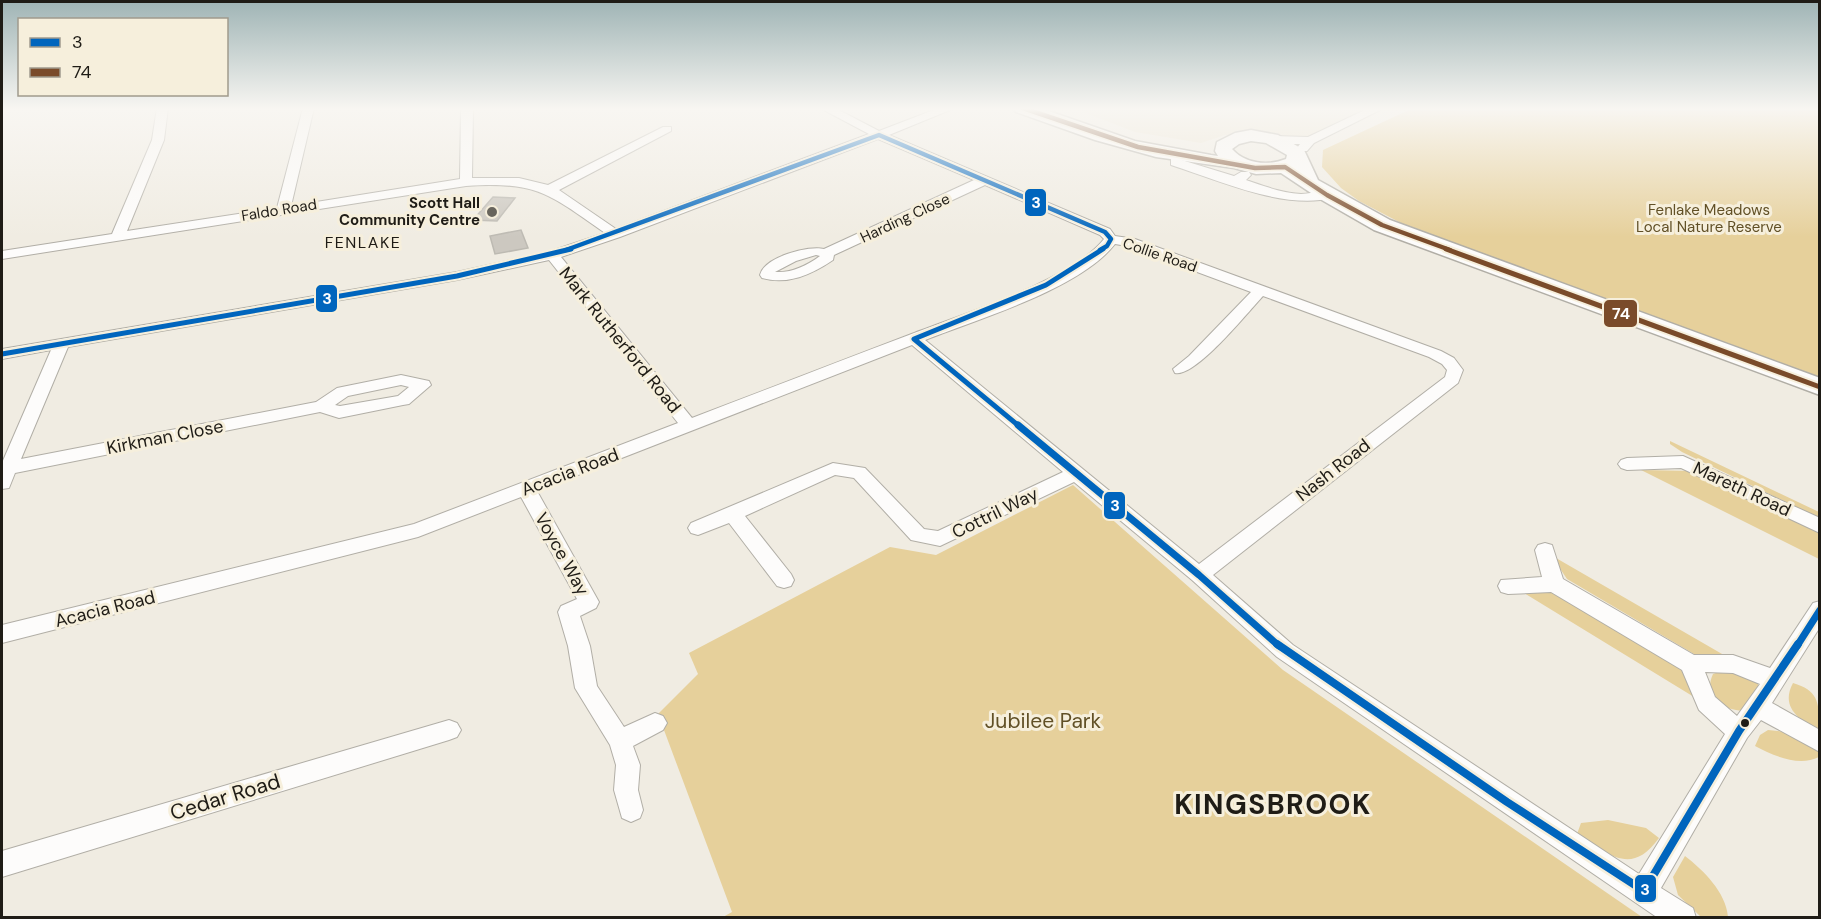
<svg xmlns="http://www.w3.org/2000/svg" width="1821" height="919" viewBox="0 0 1821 919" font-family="'DM Sans',sans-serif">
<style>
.built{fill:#ebe4d1}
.green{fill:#e6d09b}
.building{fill:#ccc8c0;stroke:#bdbab2;stroke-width:1.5}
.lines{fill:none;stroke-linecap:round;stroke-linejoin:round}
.street-casing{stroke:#b1aea6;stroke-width:2}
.primary-casing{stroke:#b1aea6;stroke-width:3}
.street{fill:#fdfcfb;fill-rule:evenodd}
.primary{fill:#fdfcfb;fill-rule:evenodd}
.bus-1-far3-casing{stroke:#f6efdc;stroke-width:8}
.bus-1-far2-casing{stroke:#f6efdc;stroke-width:9}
.bus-1-far1-casing{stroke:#f6efdc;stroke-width:11}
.bus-1-casing{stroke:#f6efdc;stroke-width:13}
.bus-2-far1-casing{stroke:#f6efdc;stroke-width:8}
.bus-2-casing{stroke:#f6efdc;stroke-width:9}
.bus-1-far3{stroke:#0065bd;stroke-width:4.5}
.bus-1-far2{stroke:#0065bd;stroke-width:5}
.bus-1-far1{stroke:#0065bd;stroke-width:7}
.bus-1{stroke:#0065bd;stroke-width:8}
.bus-2-far1{stroke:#7a4b2a;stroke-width:4.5}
.bus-2{stroke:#7a4b2a;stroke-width:5}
.poi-dot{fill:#68655d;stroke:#f6efdc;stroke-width:2}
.bus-dot{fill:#1f1c16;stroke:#f6efdc;stroke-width:2}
.labels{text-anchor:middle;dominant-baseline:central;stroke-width:6;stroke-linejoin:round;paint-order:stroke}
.far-poi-label{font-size:15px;font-weight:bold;fill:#1f1c16;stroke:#f6efdc;text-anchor:end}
.far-street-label{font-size:15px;fill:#1f1c16;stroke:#f6efdc}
.far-park-label{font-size:15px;fill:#615026;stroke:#f6efdc}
.far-neighbourhood-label{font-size:16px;letter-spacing:1.5px;fill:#1f1c16;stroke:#f6efdc}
.street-label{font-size:18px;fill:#1f1c16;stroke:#f6efdc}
.near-park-label{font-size:21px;fill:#615026;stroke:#f6efdc}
.near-street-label{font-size:21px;fill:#1f1c16;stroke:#f6efdc}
.near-district-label{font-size:28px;font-weight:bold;letter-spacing:1.5px;fill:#1f1c16;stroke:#f6efdc}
.line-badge{stroke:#f6efdc;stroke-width:2}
.badge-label{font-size:16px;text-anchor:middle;font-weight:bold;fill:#fff}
</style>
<rect width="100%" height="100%" fill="#f0ece2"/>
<path class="built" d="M 1073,108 L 1366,108 L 1311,137 L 1290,137 L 1276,133 L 1225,135 L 1201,143 L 1135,132 Z"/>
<path class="green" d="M 1413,108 L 1819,108 L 1819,382 L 1718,343 L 1691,330 L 1420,233 L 1359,201 L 1341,188 L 1322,167 L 1323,150 Z
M 1670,441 L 1819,512 L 1819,518 L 1682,452 L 1670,444 Z
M 1641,470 L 1695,471 L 1819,531 L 1819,559 Z
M 1073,485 L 1283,670 L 1642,917 L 723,917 L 732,912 L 658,714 L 698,674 L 689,653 L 890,547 L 936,555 Z
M 1556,558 L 1729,658 L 1694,654 L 1567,579 L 1559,567 Z
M 1550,592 L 1566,596 L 1681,665 L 1694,697 L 1524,593 Z
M 1732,667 L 1757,680 L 1759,688 L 1746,711 C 1724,711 1702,698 1713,674 Z
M 1793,683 C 1821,691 1819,706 1819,731 C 1799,720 1780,707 1793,683 Z
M 1768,730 L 1786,732 L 1819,749 L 1819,757 C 1799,767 1774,756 1755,746 L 1760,735 Z
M 1608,820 L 1646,828 L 1659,838 C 1631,877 1609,854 1577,834 L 1581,823 Z
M 1685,856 C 1703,870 1726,892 1728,917 L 1701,917 L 1678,895 L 1673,877 Z"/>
<path class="building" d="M 493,197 L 515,198 L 497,221 L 473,220 Z
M 521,230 L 528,248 L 495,254 L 490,236 Z"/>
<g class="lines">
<defs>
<path id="street" d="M 157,108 L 168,108 L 164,140 L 127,231 L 277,208 L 303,108 L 314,108 L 291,206 L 460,179 L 461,108 L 473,108 L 472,178 L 519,178 L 548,185 L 663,127 L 671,127 L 671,131 L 559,190 L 616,229 L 869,134 L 820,108 L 835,108 L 879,131 L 939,108 L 955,108 L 889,135 L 1110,229 L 1115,236 L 1135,239 L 1441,351 L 1454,358 L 1463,370 L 1458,383 L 1213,575 L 1293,645 L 1639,874 L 1725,734 L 1699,710 L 1682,670 L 1551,592 L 1508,594 L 1501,592 L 1498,586 L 1501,580 L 1542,577 L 1535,550 L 1538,545 L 1545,543 L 1552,545 L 1563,579 L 1694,655 L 1733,655 L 1770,668 L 1813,603 L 1820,601 L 1820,627 L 1772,703 L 1820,730 L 1820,752 L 1761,720 L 1747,738 L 1661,888 L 1693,908 L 1696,918 L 1658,918 L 1277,657 L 1192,580 L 1074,482 L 940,546 L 911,540 L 854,478 L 835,475 L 745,516 L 791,574 L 794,580 L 791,586 L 784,588 L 777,586 L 729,523 L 698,535 L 691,533 L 688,528 L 691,523 L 833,463 L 865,468 L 924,529 L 938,531 L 1063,472 L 912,345 L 537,491 L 599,602 L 596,608 L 580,616 L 590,646 L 597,686 L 624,727 L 655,713 L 663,716 L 667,723 L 663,730 L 633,746 L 640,765 L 638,790 L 643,810 L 640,818 L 631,822 L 622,818 L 614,790 L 616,765 L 610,745 L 575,688 L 568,646 L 558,612 L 561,606 L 577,599 L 521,497 L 418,537 L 2,643 L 2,625 L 414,524 L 678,423 L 549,260 L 457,280 L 68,347 L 21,459 L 316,402 L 337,388 L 401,375 L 429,381 L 431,385 L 409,404 L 403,405 L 339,418 L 320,412 L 15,473 L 9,488 L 2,489 L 2,463 L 51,350 L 2,359 L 2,349 L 457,272 L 548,252 L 605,233 C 549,194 537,181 466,186 L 2,259 L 2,251 L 112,234 L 152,140 ZM 878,139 L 974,180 L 824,249 C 809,245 764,257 760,275 L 762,278 C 788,285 811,275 833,260 L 834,255 L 985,185 L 1100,235 L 1104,239 C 1071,281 960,315 909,335 C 837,362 765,390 692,418 L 561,257 L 620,237 ZM 1115,244 L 1127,246 L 1251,292 L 1189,356 L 1173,369 L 1175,373 C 1195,378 1248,312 1263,296 L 1429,357 L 1442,364 L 1447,370 L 1445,377 L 1199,564 L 925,340 C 978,319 1080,289 1115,244 ZM 816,255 L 820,256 C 806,266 792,273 775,272 L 796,261 ZM 401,385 L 409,387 L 398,396 L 340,406 L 335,405 L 348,396 ZM 1705,672 L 1733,673 L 1760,684 L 1737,716 L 1715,697 Z
M 1369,108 L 1384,108 L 1314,143 L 1307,151 L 1299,151 L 1297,148 L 1300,144 L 1274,144 L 1268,140 L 1274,136 L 1308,137 Z
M 1175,158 L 1234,176 L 1241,172 L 1249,172 L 1251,175 L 1246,180 C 1264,186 1282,193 1301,194 C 1312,194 1326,188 1333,195 L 1332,198 C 1283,210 1218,180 1171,165 L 1171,159 Z
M 1683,456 L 1820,518 L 1820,533 L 1681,468 L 1627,470 L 1621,468 L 1618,464 L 1621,460 L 1627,458 Z
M 449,720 L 457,723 L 461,730 L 457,737 L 449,740 L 2,877 L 2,851 Z"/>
<path id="primary" d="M 1013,108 L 1040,108 L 1135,141 L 1211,155 L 1218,156 L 1215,151 L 1217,142 L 1235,133 L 1251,130 L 1278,135 L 1304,150 L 1318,180 L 1390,220 L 1820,378 L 1820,395 L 1374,230 L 1320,199 L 1281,173 L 1256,174 L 1234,168 L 1156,157 L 1095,140 L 1016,112 ZM 1251,141 L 1266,143 L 1287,155 L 1286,159 C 1268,166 1245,164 1232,149 L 1239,144 Z"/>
</defs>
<use href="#street" class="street-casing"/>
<use href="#primary" class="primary-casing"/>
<use href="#street" class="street"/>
<use href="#primary" class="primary"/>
<defs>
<path id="bus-1-far3" d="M 566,250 L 879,135 L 1105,232 L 1111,239 L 1107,246 L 1100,250"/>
<path id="bus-1-far2" d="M 2,354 L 457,276 L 571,249
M 1019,426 L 914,339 L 1046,285 L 1103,249"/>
<path id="bus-1-far1" d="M 1018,425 L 1199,575 L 1279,646
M 1797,646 L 1820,610"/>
<path id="bus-1" d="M 1277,644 L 1507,802 L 1644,891 L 1739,731 L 1798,644"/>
<path id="bus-2-far1" d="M 1023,108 L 1138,147 L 1255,168 L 1285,167 L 1327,195 L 1382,225 L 1450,250"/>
<path id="bus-2" d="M 1446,249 L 1820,387"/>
</defs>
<use href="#bus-1-far3" class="bus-1-far3-casing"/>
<use href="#bus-1-far2" class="bus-1-far2-casing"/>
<use href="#bus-1-far1" class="bus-1-far1-casing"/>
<use href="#bus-1" class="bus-1-casing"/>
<use href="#bus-2-far1" class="bus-2-far1-casing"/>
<use href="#bus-2" class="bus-2-casing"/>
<use href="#bus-1-far3" class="bus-1-far3"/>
<use href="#bus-1-far2" class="bus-1-far2"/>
<use href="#bus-1-far1" class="bus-1-far1"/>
<use href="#bus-1" class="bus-1"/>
<use href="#bus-2-far1" class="bus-2-far1"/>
<use href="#bus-2" class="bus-2"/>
</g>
<linearGradient id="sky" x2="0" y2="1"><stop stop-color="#9fb4b5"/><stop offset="0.46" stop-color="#f8f6f2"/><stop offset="1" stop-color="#f8f6f2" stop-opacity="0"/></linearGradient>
<rect width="1821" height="237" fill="url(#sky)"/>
<circle class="poi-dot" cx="492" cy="212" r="6"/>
<circle class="bus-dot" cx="1745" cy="723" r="5"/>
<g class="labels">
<g class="far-poi-label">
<text x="480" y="203">Scott Hall<tspan x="480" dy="17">Community Centre</tspan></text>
</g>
<g class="far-street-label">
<text transform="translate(279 210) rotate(-9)">Faldo Road</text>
<text transform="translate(905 218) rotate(-25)">Harding Close</text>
<text transform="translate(1160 255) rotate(19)">Collie Road</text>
</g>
<g class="far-park-label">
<text x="1709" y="210">Fenlake Meadows<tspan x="1709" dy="17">Local Nature Reserve</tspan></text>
</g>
<g class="far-neighbourhood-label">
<text x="363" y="242">FENLAKE</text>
</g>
<g class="street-label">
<text transform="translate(620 340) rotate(51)">Mark Rutherford Road</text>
<text transform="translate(165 437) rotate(-11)">Kirkman Close</text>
<text transform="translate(1333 470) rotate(-38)">Nash Road</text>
<text transform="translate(570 472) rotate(-21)">Acacia Road</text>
<text transform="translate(1742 489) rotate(25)">Mareth Road</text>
<text transform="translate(995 513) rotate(-26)">Cottril Way</text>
<text transform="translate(562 554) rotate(61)">Voyce Way</text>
<text transform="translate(105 609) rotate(-14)">Acacia Road</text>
</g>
<g class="near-park-label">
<text x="1043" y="721">Jubilee Park</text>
</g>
<g class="near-street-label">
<text transform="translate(225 797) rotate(-17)">Cedar Road</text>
</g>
<g class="near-district-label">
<text x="1273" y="804">KINGSBROOK</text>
</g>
</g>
<g class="line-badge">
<rect x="1024" y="188" width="23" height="29" rx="6" fill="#0065bd"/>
<rect x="315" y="284" width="23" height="29" rx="6" fill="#0065bd"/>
<rect x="1603" y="299" width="35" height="29" rx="6" fill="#7a4b2a"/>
<rect x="1103" y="491" width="23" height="29" rx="6" fill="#0065bd"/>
<rect x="1634" y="874" width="23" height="29" rx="6" fill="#0065bd"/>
</g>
<g class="badge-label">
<text x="1036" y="208">3</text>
<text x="327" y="304">3</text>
<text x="1621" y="319">74</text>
<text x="1115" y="511">3</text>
<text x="1645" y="895">3</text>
</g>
<rect width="1821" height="919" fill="none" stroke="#1f1c16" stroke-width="6"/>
<rect x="18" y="18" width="210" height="78" fill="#f6efdc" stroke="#a09b8d" stroke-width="1.5"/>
<rect x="30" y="38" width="30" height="9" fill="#0065bd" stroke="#a09b8d" stroke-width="1.5"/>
<text x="72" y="48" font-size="18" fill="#1f1c16">3</text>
<rect x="30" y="68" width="30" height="9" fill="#7a4b2a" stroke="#a09b8d" stroke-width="1.5"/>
<text x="72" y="78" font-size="18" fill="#1f1c16">74</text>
</svg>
